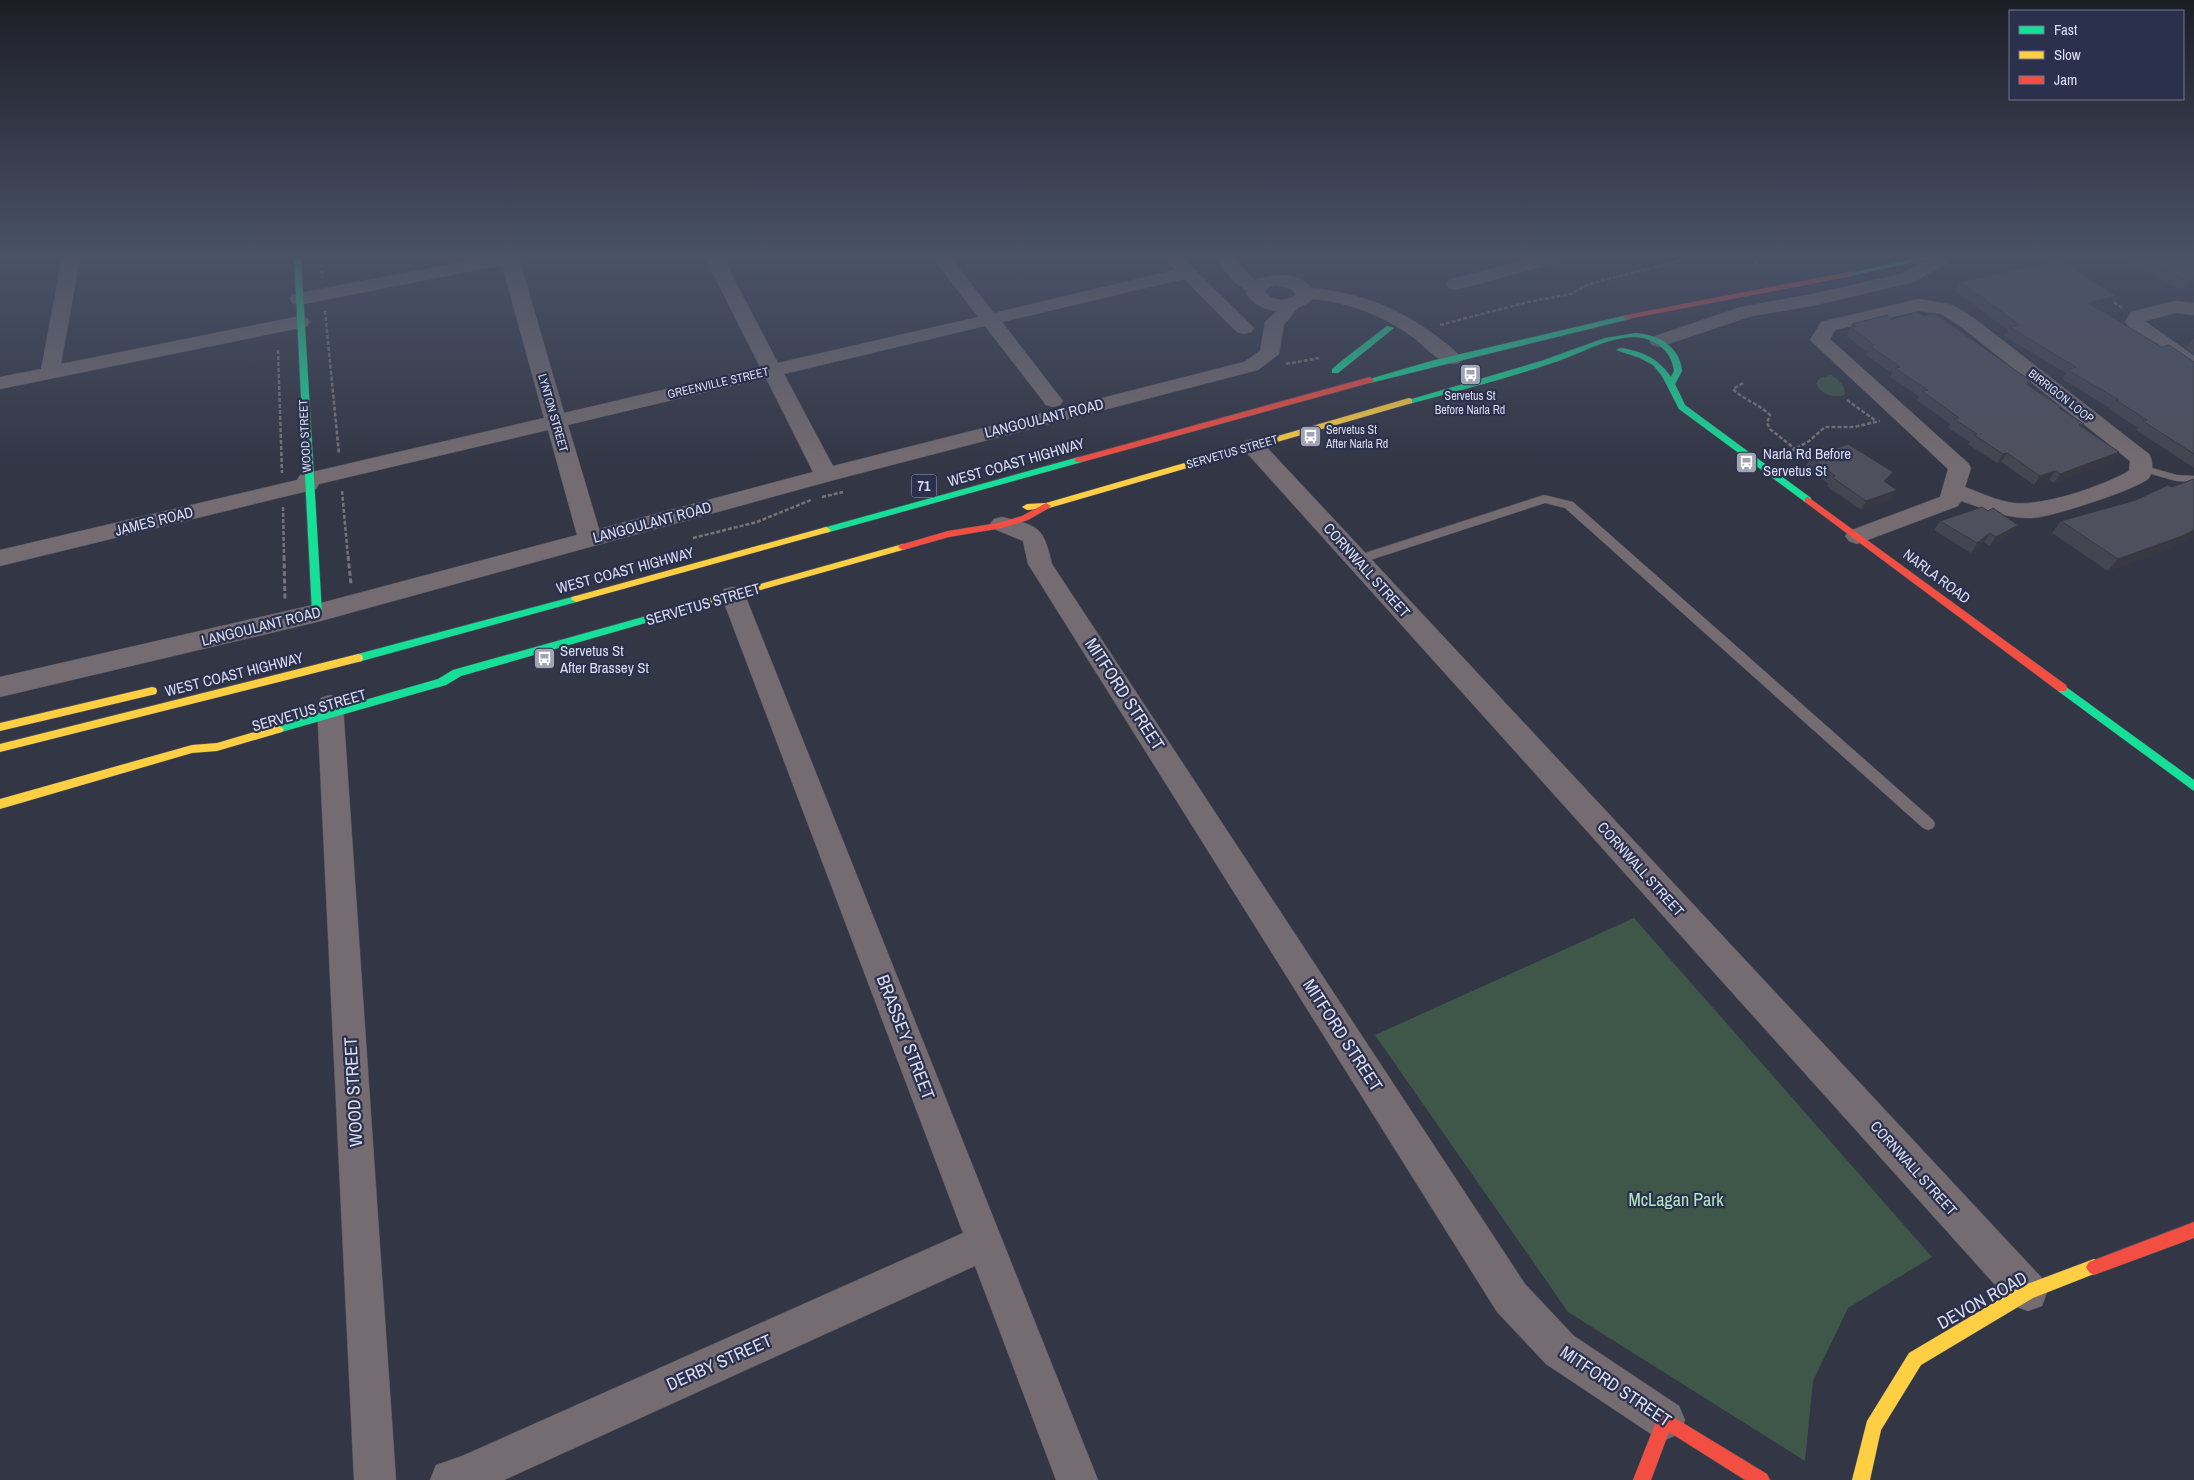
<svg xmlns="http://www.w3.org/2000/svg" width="2194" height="1480" viewBox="0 0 2194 1480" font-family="'Archivo Narrow',sans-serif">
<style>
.green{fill:#3e5748}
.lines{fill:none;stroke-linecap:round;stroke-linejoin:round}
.lane-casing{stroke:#4f525f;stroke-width:1}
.street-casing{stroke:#4f525f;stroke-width:1}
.fast-casing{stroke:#4f525f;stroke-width:1}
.slow-casing{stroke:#4f525f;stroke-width:1}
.jam-casing{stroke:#4f525f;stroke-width:1}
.path-far1{stroke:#787277;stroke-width:2.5;stroke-dasharray:4 2;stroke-linecap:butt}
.path{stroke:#787277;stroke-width:3;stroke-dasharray:5 2.5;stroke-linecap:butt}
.lane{fill:#746c70;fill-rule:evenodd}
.street{fill:#746c70;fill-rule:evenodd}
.fast{fill:#16e098;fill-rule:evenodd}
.slow{fill:#ffcf43;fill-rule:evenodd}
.jam{fill:#f24e42;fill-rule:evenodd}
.wall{fill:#434550}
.shaded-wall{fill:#373841}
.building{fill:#4e505d;stroke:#373841}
.labels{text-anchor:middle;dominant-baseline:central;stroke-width:4.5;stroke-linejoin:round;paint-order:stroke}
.far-street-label{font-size:12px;fill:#d9ddef;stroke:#2b314d}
.far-poi-label{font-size:12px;fill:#d9ddef;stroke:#2b314d}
.shield{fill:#2b314d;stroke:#a5a9be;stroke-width:1}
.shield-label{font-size:14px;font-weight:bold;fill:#d9ddef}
.street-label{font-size:15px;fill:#d9ddef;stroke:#2b314d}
.poi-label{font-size:15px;fill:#d9ddef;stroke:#2b314d;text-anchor:start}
.near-street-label{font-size:18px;fill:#d9ddef;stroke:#2b314d}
.near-park-label{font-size:18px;fill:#b1e8c0;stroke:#2b314d}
</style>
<rect width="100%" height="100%" fill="#333645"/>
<path class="green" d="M 1831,375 C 1839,380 1845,385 1845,395 C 1832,398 1823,395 1816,384 L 1820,378 Z
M 1634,918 L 1932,1257 L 1848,1308 L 1813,1381 L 1805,1461 L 1568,1312 L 1375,1035 Z"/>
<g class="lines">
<defs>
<path id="lane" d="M 2141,465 L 2177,475 L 2194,476 L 2194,482 L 2176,481 L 2137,470 L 2135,468 Z
M 1544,495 L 1573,502 L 1933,820 L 1935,824 L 1933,828 L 1928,830 L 1923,828 L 1565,508 L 1545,503 L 1361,563 L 1357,564 L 1351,560 L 1353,557 Z"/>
<path id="street" d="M 62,258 L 80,258 L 61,364 L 300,316 L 307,318 L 310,322 L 307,326 L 300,328 L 0,389 L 0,377 L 41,369 Z
M 484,258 L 519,258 L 564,413 L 760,367 L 705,258 L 723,258 L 778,363 L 978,317 L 933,258 L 951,258 L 994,313 L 1175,270 L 1166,260 L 1168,258 L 1183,258 L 1254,328 L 1251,332 L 1244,334 L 1237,332 L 1184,279 L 1002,322 L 1063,401 L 1060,405 L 1053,407 L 1046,405 L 985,326 L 784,374 L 833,466 L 1244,362 L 1260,351 L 1265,322 L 1277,311 C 1263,309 1254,305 1246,293 L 1247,291 L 1233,281 L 1215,258 L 1233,258 L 1255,280 C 1274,274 1297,271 1312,288 C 1359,293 1398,307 1436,336 C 1445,343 1456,350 1462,359 L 1459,363 C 1442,368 1427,348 1414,338 C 1382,315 1351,303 1313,299 C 1308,304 1303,305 1298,308 C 1293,312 1290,320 1284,324 L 1279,354 L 1258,370 L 834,480 L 317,622 L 0,697 L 0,677 L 317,604 L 577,535 L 548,430 L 319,484 L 316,489 L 0,566 L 0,550 L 297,480 L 300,475 L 308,473 L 544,418 L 502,265 L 299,305 L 292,303 L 290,299 L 292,295 L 299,293 ZM 1277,285 L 1292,289 L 1296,295 C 1286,302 1274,301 1265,293 L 1267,288 ZM 766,378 L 813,472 L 599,529 L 568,425 Z
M 1534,258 L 1562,258 L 1559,262 L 1455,290 L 1448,288 L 1446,284 L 1448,280 Z
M 1930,258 L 1951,258 L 1948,262 L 1914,282 L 1812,306 L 1752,316 L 1659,347 L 1652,345 L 1649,341 L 1652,337 L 1741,307 L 1812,294 L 1901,274 Z
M 1919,299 L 1953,305 L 1974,318 L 2149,454 C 2153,460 2154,473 2148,479 C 2135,490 2049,518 2032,518 C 2007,519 1985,509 1961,501 L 1958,506 L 1865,541 L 1857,544 L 1849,541 L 1845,536 L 1849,531 L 1940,497 L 1948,469 L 1810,340 L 1821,322 ZM 1919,311 L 1941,314 L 1960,326 L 2130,461 L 2129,471 C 2102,486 2045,506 2014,503 C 1998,501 1981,493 1965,487 L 1971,468 L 1968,463 L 1830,339 L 1835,330 Z
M 2175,301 L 2194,303 L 2194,315 L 2175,313 L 2145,321 L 2194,356 L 2194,371 L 2187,369 L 2134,333 L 2125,322 L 2131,312 Z
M 1253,439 L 1261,441 L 2042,1278 L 2047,1292 L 2042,1306 L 2028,1311 L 2014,1306 L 1245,451 L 1242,446 L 1245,441 Z
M 1002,517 C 1039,526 1043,526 1052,564 L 1525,1284 L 1574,1336 L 1679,1406 L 1685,1420 L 1679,1434 L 1665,1440 L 1651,1434 L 1546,1364 L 1497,1312 L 1028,564 L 1023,541 L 994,529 L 990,524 L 994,519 Z
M 733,587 L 742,589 L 745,595 L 1098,1480 L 1056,1480 L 975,1266 L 504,1480 L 430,1480 L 436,1465 L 462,1456 L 963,1233 L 721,595 L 724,589 Z
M 330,695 L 339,698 L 343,705 L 396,1480 L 354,1480 L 317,705 L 321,698 Z"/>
<path id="fast" d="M 294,258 L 301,258 L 322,613 L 317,617 L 312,613 Z
M 1919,258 L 1932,258 L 1849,276 L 1845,274 Z
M 1627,315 L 1630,315 L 1630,319 L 1370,383 L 1366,380 L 1431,361 Z
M 1387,326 L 1394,328 L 1338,373 L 1332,373 L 1332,369 L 1339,363 Z
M 1636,333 C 1659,335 1680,347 1682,371 L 1675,384 L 1685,405 L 1811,498 L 1811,502 L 1805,502 L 1679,409 L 1662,376 L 1653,365 L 1640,358 L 1616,350 L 1620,348 C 1642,351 1658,358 1671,377 L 1674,371 C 1672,351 1655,338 1635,337 C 1606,337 1579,355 1552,363 C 1505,379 1457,391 1409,404 L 1405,401 L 1541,361 L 1605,338 Z
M 1079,457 L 1084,460 L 1082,462 L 826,533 L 821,530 L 823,528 Z
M 576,596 L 581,599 L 580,601 L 358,662 L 353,658 L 358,654 Z
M 711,598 L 716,601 L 715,603 L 461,676 L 446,685 L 278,733 L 272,729 L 278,725 L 438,679 L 453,670 Z
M 2062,684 L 2194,780 L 2194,791 L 2058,691 L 2057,688 Z"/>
<path id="slow" d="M 1409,398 L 1412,399 L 1412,403 L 1049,508 L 1027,510 L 1022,507 L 1027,504 L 1046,503 Z
M 826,527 L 831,530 L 829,532 L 576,602 L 571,599 L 572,597 Z
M 903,544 L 908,547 L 906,549 L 711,604 L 706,601 L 707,599 Z
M 358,654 L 362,655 L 363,658 L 362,661 L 0,752 L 0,744 Z
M 152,687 L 156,688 L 157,691 L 156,694 L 0,731 L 0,723 Z
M 278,725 L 284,729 L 282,732 L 217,751 L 192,753 L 0,809 L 0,799 L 192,745 L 217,743 Z
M 2094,1259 L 2099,1262 L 2102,1267 L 2099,1272 L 2033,1298 L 1921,1365 L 1881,1430 L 1870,1480 L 1852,1480 L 1867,1421 L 1909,1353 L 2022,1286 Z"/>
<path id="jam" d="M 1849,272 L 1852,272 L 1852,276 L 1627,319 L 1623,317 L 1627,315 Z
M 1370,377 L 1374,380 L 1373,382 L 1082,462 L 1076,462 L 1074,460 L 1076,458 Z
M 1808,497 L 2066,685 L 2067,688 L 2066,691 L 2058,691 L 1805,502 L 1805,498 Z
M 1046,503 L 1051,506 L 1049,508 L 1028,520 L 1002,528 L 949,537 L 903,550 L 898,547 L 900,545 L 948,531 L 998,523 L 1022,516 Z
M 2194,1222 L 2194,1238 L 2094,1275 L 2089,1272 L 2086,1267 L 2089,1262 Z
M 1665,1412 L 1767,1474 L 1770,1480 L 1745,1480 L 1669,1432 L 1651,1480 L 1633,1480 L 1659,1414 Z"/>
</defs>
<use href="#lane" class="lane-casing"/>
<use href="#street" class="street-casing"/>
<use href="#fast" class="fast-casing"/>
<use href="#slow" class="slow-casing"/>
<use href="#jam" class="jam-casing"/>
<path class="path-far1" d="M 320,258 L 322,278
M 1749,258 L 1761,266
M 2048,258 L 2056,263
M 2109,299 L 2123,308
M 325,311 L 339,454
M 1440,325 L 1528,302 L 1571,294 L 1589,284 L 1691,258
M 278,350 L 282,473
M 1286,364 L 1319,358
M 1743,383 L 1733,389 C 1744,400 1759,404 1770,415 L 1767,423 L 1770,429 L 1795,449
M 1847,400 L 1876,421
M 1781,457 L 1809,441 L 1825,427 L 1854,427 L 1880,421
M 342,491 L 348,557
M 822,497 L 843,492
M 283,507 L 284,557
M 693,538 L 757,522 L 811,500"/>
<path class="path" d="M 284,556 L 285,601
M 348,556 L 351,584"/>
<use href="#lane" class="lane"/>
<use href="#street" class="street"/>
<use href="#fast" class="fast"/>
<use href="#slow" class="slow"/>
<use href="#jam" class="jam"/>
</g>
<path class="wall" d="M 2122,258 L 2194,258 L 2194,287 L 2181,290 Z
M 1960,282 L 2116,296 L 2110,305 L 2097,308 L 2162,347 L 2194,362 L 2194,468 L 2136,430 L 2138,428 L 2109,409 L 2110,408 L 2062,379 L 2066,373 L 2004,336 L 2008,330 L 1955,291 Z
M 1923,316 L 2031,381 L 2028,385 L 2060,408 L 2084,424 L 2081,427 L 2119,452 L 2112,461 L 2054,483 L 2049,480 L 2034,485 L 2001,462 L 1997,463 L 1968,444 L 1970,442 L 1948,428 L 1950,424 L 1917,400 L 1919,396 L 1890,377 L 1892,373 L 1866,355 L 1867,352 L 1846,336 L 1852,324 L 1891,319 Z
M 2193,339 L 2194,339 L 2194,354 L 2186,348 Z
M 1811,457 L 1888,482 L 1886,483 L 1892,500 L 1861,510 L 1827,486 L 1828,484 L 1806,466 Z
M 2172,487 L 2172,548 L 2108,571 L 2052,533 L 2061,521 L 2136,500 Z
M 1988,511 L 2018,525 L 2011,534 L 1989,546 L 1984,542 L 1971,553 L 1934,530 L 1940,521 Z"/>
<path class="shaded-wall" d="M 2194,280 L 2194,287 L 2181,290 L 2188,281 Z
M 2116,296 L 2110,305 L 2082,311 L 2088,303 Z
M 2119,452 L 2112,461 L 2054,483 L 2060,474 Z
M 2007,453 L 2001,462 L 1997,463 L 2003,454 Z
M 2055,471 L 2049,480 L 2034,485 L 2040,476 Z
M 1893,472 L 1888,482 L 1879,491 L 1884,481 Z
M 1897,490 L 1892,500 L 1861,510 L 1866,501 Z
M 2018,525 L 2011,534 L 1989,546 L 1996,537 Z
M 2194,530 L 2194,537 L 2172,548 L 2108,571 L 2118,559 Z
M 1990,533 L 1984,542 L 1971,553 L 1977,543 Z"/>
<path class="building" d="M 2144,258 L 2194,258 L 2194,280 L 2188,281 Z
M 2061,260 L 2116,296 L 2088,303 L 2162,347 L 2169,345 L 2194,362 L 2194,454 L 2143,421 L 2147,420 L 2116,400 L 2119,400 L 2068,370 L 2076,367 L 2010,327 L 2020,325 L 1960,282 Z
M 1917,312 L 1923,316 L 1934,313 L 2031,381 L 2026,384 L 2061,407 L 2059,408 L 2084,424 L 2079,425 L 2119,452 L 2060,474 L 2055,471 L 2040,476 L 2007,453 L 2003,454 L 1974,435 L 1977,434 L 1954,419 L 1959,418 L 1922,391 L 1928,390 L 1895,368 L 1900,367 L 1870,346 L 1874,345 L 1851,327 L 1856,326 L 1852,324 L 1887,315 L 1891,319 Z
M 1848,444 L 1893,472 L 1884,481 L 1897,490 L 1866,501 L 1832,477 L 1835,476 L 1811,457 Z
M 2194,479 L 2194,530 L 2182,536 L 2118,559 L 2061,521 L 2136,500 L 2168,485 L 2172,487 Z
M 1982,507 L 1988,511 L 1993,508 L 2018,525 L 1996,537 L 1990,533 L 1977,543 L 1940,521 Z"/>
<linearGradient id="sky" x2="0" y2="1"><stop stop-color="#1c1e26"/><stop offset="0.55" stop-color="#4a5268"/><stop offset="1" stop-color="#4a5268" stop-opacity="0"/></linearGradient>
<rect width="2194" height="465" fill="url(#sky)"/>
<defs>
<symbol id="bus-square" viewBox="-11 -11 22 22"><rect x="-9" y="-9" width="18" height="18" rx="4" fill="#9fa3b4" stroke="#2b314d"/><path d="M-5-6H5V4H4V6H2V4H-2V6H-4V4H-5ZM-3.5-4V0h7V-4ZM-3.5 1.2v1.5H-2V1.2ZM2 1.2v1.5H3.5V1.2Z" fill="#fff"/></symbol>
</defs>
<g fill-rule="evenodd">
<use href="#bus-square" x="1458" y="362" width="25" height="25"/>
<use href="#bus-square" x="1298" y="424" width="25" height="25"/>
<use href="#bus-square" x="1734" y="450" width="25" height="25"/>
<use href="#bus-square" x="532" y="646" width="25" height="25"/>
</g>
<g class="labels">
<g class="far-street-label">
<text transform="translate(718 383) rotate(-13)">GREENVILLE STREET</text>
<text transform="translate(2061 396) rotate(38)">BIRRIGON LOOP</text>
<text transform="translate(553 413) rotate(74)">LYNTON STREET</text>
<text transform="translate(305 436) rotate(-93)">WOOD STREET</text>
<text transform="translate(1232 452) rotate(-16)">SERVETUS STREET</text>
</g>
<g class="far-poi-label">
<text x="1470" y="396">Servetus St<tspan x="1470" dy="14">Before Narla Rd</tspan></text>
<text x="1326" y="430" text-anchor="start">Servetus St<tspan x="1326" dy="14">After Narla Rd</tspan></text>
</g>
<rect class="shield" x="911.5" y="474.5" width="25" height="23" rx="4"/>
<g class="shield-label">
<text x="924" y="486">71</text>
</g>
<g class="street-label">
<text transform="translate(1044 418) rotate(-14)">LANGOULANT ROAD</text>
<text transform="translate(1016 462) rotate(-16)">WEST COAST HIGHWAY</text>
<text transform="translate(154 521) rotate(-14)">JAMES ROAD</text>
<text transform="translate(652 522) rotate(-15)">LANGOULANT ROAD</text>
<text transform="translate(625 570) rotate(-15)">WEST COAST HIGHWAY</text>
<text transform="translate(1367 570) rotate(48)">CORNWALL STREET</text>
<text transform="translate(1937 576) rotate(37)">NARLA ROAD</text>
<text transform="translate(703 604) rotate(-16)">SERVETUS STREET</text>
<text transform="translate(261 626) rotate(-14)">LANGOULANT ROAD</text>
<text transform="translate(234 674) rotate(-14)">WEST COAST HIGHWAY</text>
<text transform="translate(309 710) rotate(-16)">SERVETUS STREET</text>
<text transform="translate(1641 869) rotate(48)">CORNWALL STREET</text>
<text transform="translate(1914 1168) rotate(48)">CORNWALL STREET</text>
</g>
<g class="poi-label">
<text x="1763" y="453">Narla Rd Before<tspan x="1763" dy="17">Servetus St</tspan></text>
<text x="560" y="650">Servetus St<tspan x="560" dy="17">After Brassey St</tspan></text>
</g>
<g class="near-street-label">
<text transform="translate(1125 694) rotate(57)">MITFORD STREET</text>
<text transform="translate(1343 1035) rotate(57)">MITFORD STREET</text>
<text transform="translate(906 1037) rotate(69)">BRASSEY STREET</text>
<text transform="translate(353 1092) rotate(-93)">WOOD STREET</text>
<text transform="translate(1982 1300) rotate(-29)">DEVON ROAD</text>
<text transform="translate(719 1362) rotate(-24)">DERBY STREET</text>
<text transform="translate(1616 1386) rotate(34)">MITFORD STREET</text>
</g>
<g class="near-park-label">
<text x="1676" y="1199">McLagan Park</text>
</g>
</g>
<rect x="2009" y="10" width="175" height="90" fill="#2b314d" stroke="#71768e"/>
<rect x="2019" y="26" width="25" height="8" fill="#16e098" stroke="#71768e"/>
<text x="2054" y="35" font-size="15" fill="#d9ddef">Fast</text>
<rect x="2019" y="51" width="25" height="8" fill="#ffcf43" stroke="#71768e"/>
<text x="2054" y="60" font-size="15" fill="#d9ddef">Slow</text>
<rect x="2019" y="76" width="25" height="8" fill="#f24e42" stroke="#71768e"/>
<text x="2054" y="85" font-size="15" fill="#d9ddef">Jam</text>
</svg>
